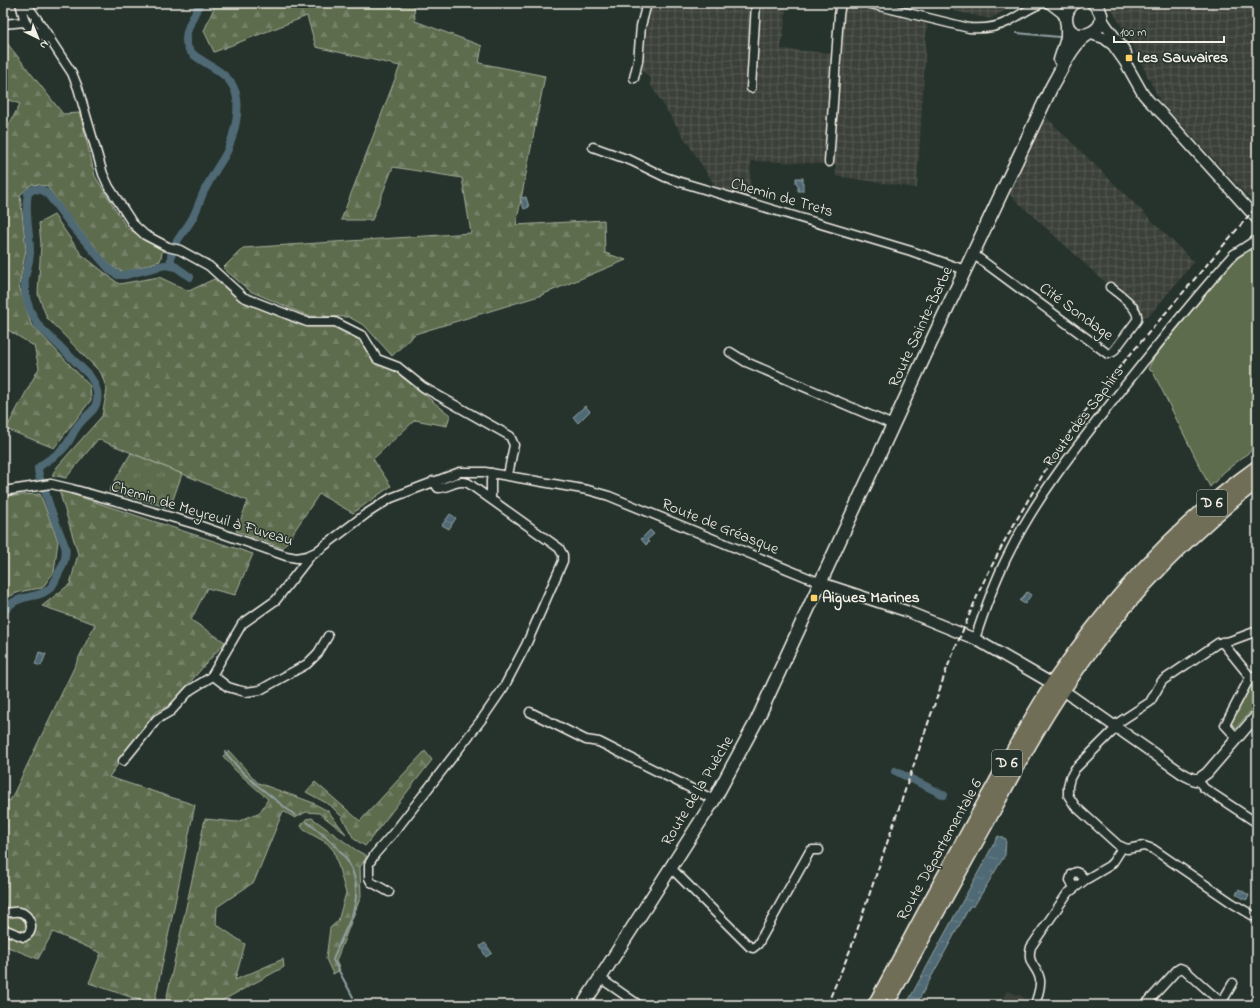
<svg xmlns="http://www.w3.org/2000/svg" width="1260" height="1008" viewBox="0 0 1260 1008" font-family="'Indie Flower',sans-serif">
<style>
.built{fill:#3a4038}
.industrial{fill:url(#industrial-grid)}
.grass{fill:url(#grass-tufts);stroke:#a8ae9b}
.forest{fill:url(#forest-firs);stroke:#a8ae9b}
.park{fill:#5d6c4e;stroke:#a8ae9b}
.water{fill:url(#water-ripples);stroke:#91a0a3}
.lines{fill:none;stroke-linecap:round;stroke-linejoin:round}
.stream{stroke:#91a0a3;stroke-width:2}
.canal{stroke:#4f6a75;stroke-width:8}
.minor-casing{stroke:#f4f1e8;stroke-width:11}
.tertiary-casing{stroke:#f4f1e8;stroke-width:13}
.secondary-casing{stroke:#f4f1e8;stroke-width:15}
.trunk-casing{stroke:#f4f1e8;stroke-width:17}
.minor{stroke:#26332d;stroke-width:8}
.tertiary{stroke:#26332d;stroke-width:10}
.secondary{stroke:#26332d;stroke-width:12}
.trunk{stroke:#716e59;stroke-width:14}
.rail{stroke:#f4f1e8;stroke-width:2;stroke-dasharray:6 3;stroke-linecap:butt}
.poi-dot{fill:#ffd166;stroke:#26332d;stroke-width:1.5}
.labels{text-anchor:middle;dominant-baseline:central;stroke-width:3;stroke-linejoin:round;paint-order:stroke}
.shield{fill:#26332d;stroke:#b6b8b0;stroke-width:1}
.shield-label{font-size:15px;font-weight:bold;fill:#f4f1e8}
.poi-label{font-size:16px;font-weight:bold;fill:#f4f1e8;stroke:#26332d;text-anchor:start}
.street-label{font-size:16px;fill:#f4f1e8;stroke:#26332d}
</style>
<defs>
<pattern id="industrial-grid" width="8" height="8" patternUnits="userSpaceOnUse"><rect width="8" height="8" fill="#3a4038"/><path d="M0 4h8M4 0v8" fill="none" stroke="#575c55"/></pattern>
<pattern id="grass-tufts" width="24" height="20" patternUnits="userSpaceOnUse"><rect width="24" height="20" fill="#5d6c4e"/><path d="M3 7l-1-3M5 7V3M7 7l1-3M15 17l-1-3M17 17v-4M19 17l1-3" fill="none" stroke="#758168"/></pattern>
<pattern id="forest-firs" width="22" height="20" patternUnits="userSpaceOnUse"><rect width="22" height="20" fill="#5d6c4e"/><path d="M5 1l3.5 6h-7zM16 11l3.5 6h-7z" fill="#758168"/></pattern>
<pattern id="water-ripples" width="26" height="14" patternUnits="userSpaceOnUse"><rect width="26" height="14" fill="#4f6a75"/><path d="M2 4q2-2 4 0t4 0M15 11q2-2 4 0t4 0" fill="none" stroke="#698089"/></pattern>
</defs>
<rect width="100%" height="100%" fill="#26332d"/>
<filter id="ink" filterUnits="userSpaceOnUse"><feTurbulence type="fractalNoise" baseFrequency=".025" numOctaves="2"/><feDisplacementMap in="SourceGraphic" scale="8" xChannelSelector="R" yChannelSelector="G"/><feConvolveMatrix kernelMatrix="1 2 1 2 8 2 1 2 1" color-interpolation-filters="sRGB"/></filter>
<g filter="url(#ink)">
<path class="built" d="M 1007,991 L 1024,997 L 1022,1005 L 998,1005 Z"/>
<path class="industrial" d="M 653,3 L 786,3 L 785,23 L 781,49 L 842,54 L 844,3 L 850,3 L 927,24 L 917,188 L 836,176 L 836,164 L 751,161 L 750,198 L 717,189 L 650,84 L 651,79 L 642,70 L 650,9 Z
M 919,3 L 1018,3 L 990,19 Z
M 1108,3 L 1257,3 L 1257,198 L 1253,202 L 1160,101 L 1130,41 Z
M 1046,117 L 1194,262 L 1150,315 L 1143,317 L 1009,194 Z"/>
<path class="grass" d="M 131,453 L 182,474 L 170,508 L 109,491 Z"/>
<path class="forest" d="M 216,3 L 414,3 L 415,21 L 482,46 L 479,63 L 545,76 L 516,225 L 604,220 L 605,253 L 626,260 L 539,296 L 415,334 L 392,356 L 365,326 L 349,317 L 308,316 L 250,291 L 223,268 L 243,248 L 471,233 L 462,178 L 393,167 L 372,220 L 341,220 L 400,66 L 316,47 L 307,16 L 214,52 L 204,31 Z
M 3,38 L 63,114 L 80,113 L 95,176 L 127,228 L 163,249 L 160,261 L 124,272 L 112,267 L 70,218 L 47,186 L 32,184 L 20,195 L 26,249 L 19,286 L 31,324 L 90,386 L 91,400 L 54,448 L 6,429 L 39,368 L 34,346 L 3,327 L 3,211 L 8,196 L 3,194 L 3,136 L 20,104 L 3,98 Z
M 54,215 L 81,254 L 119,284 L 159,277 L 189,291 L 214,279 L 238,299 L 300,325 L 349,324 L 363,331 L 392,369 L 450,415 L 447,426 L 415,420 L 373,459 L 391,486 L 353,513 L 319,494 L 283,548 L 236,531 L 248,501 L 98,439 L 66,478 L 52,475 L 57,467 L 102,416 L 107,390 L 101,373 L 47,318 L 38,294 L 41,244 L 39,223 Z
M 59,490 L 253,554 L 235,595 L 207,588 L 191,620 L 225,642 L 170,705 L 154,713 L 109,777 L 195,805 L 154,1005 L 89,983 L 101,953 L 53,932 L 38,959 L 3,945 L 3,799 L 10,801 L 95,624 L 42,606 L 70,584 L 78,554 Z
M 40,494 L 58,541 L 54,572 L 42,588 C 30,590 9,591 3,604 L 3,496 Z
M 229,751 L 258,783 L 311,802 L 328,811 L 346,834 L 319,813 L 306,812 L 295,818 L 283,811 L 254,882 L 217,907 L 216,924 L 245,944 L 235,980 L 283,959 L 284,967 L 214,1005 L 185,1005 L 178,1000 L 176,1005 L 165,1005 L 205,819 L 237,822 L 260,812 L 268,799 L 235,770 L 223,756 Z
M 425,751 L 432,760 L 365,846 L 354,839 L 342,817 L 330,805 L 306,792 L 315,782 L 360,821 Z
M 312,818 L 356,850 L 367,856 L 360,867 L 361,896 L 336,961 L 340,970 L 333,974 L 326,959 L 330,928 L 338,921 L 346,893 L 334,851 L 327,843 L 304,830 L 301,826 L 306,819 Z"/>
<path class="park" d="M 1257,246 L 1257,446 L 1224,472 L 1210,487 L 1153,372 L 1148,369 L 1153,359 L 1228,266 L 1236,259 Z
M 1251,686 L 1257,693 L 1257,707 L 1252,713 L 1250,712 L 1236,728 L 1230,722 Z"/>
<path class="water" d="M 796,178 L 803,178 L 803,191 L 798,191 L 798,185 L 796,183 Z
M 526,197 L 529,207 L 524,209 L 520,198 Z
M 585,406 L 590,411 L 578,423 L 573,417 Z
M 450,514 L 456,518 L 449,529 L 442,525 Z
M 650,530 L 654,534 L 647,540 L 649,542 L 646,545 L 641,539 Z
M 1027,592 L 1031,595 L 1025,604 L 1020,601 Z
M 39,652 L 46,654 L 41,666 L 35,664 Z
M 998,836 L 1006,839 L 1005,855 L 974,906 L 970,906 L 916,1005 L 906,1005 Z
M 1239,889 L 1249,895 L 1248,898 L 1246,900 L 1236,894 Z
M 485,943 L 492,953 L 486,957 L 480,946 Z"/>
<g class="lines">
<path class="stream" d="M 1017,33 L 1059,37
M 225,752 L 242,772 L 258,786 L 296,816
M 307,822 C 341,847 368,872 351,918 C 345,932 338,945 333,960 L 353,997"/>
<path class="canal" d="M 190,277 L 176,267 L 171,262 C 169,246 185,232 192,219 C 197,210 200,200 204,191 C 209,182 214,173 219,165 C 222,160 226,155 228,149 C 234,135 239,114 237,99 C 233,64 186,64 186,40 C 186,27 195,14 200,3
M 3,614 C 16,590 39,602 52,586 C 56,581 58,573 62,567 C 65,560 67,554 65,546 C 58,529 51,512 46,494 C 43,485 38,478 38,468 C 45,461 55,457 62,450 C 69,444 72,434 77,427 C 81,421 87,416 92,411 C 102,399 97,386 89,375 L 39,326 C 30,313 23,295 25,279 C 26,270 30,261 30,252 C 30,232 24,212 28,193 L 34,189 L 42,190 L 47,193 L 72,226 L 110,270 L 118,275 L 125,275 L 165,265 L 176,267
M 895,771 L 944,795"/>
<defs>
<path id="minor" d="M 20,3 L 25,22 L 29,27 L 51,41 L 72,73 L 78,88 L 103,174 L 109,187 L 133,224 L 145,235 L 168,247 L 180,250 L 209,266 L 243,297 L 307,322 L 335,322 L 363,336 L 377,359 L 398,367 L 423,387 L 510,436 L 514,445 L 508,475
M 26,3 L 50,38
M 867,3 L 969,28 C 982,29 995,28 1007,22 C 1019,16 1030,7 1043,3
M 1048,3 L 1061,13 L 1066,20
M 3,24 L 25,22
M 634,78 L 638,61 L 641,26 L 647,3
M 751,88 L 756,3
M 593,147 L 632,161 L 665,177 L 677,181 L 911,251 L 965,270
M 829,162 L 839,15 L 841,3
M 973,254 L 1108,354 L 1113,352 L 1137,320 C 1140,308 1119,294 1110,287
M 730,352 L 746,362 L 893,425
M 3,491 L 51,484 L 72,489 L 123,503 L 198,525 L 286,556 L 297,558 L 307,556 L 316,552 L 366,514 L 391,498 L 460,472 L 485,472 L 588,490 L 609,496 L 821,583
M 491,499 L 491,481 L 492,473
M 975,639 C 984,611 994,583 1007,557 C 1035,499 1076,447 1116,397 C 1151,352 1188,307 1225,264 L 1234,254 L 1257,239
M 1222,642 L 1251,678
M 212,675 L 228,687 L 238,690 L 246,692 L 260,690 L 307,664 L 318,653 L 328,636
M 530,712 L 586,740 L 599,742 L 714,800
M 1113,726 L 1150,702 L 1162,681 L 1218,643 L 1230,641 L 1257,631
M 1116,728 L 1075,769 L 1070,778 L 1068,786 L 1068,795 L 1075,806 L 1118,845 L 1127,849 L 1144,846 L 1153,849 L 1232,903 L 1257,918
M 1237,738 L 1225,725 L 1248,681 L 1257,674
M 123,761 L 157,719 L 171,711 L 190,690 L 211,677 L 242,624 L 276,600 L 311,555
M 1197,779 L 1204,788 L 1257,823
M 671,868 L 750,947 L 753,948 L 758,944 L 810,851 L 812,850 L 819,850
M 1074,888 L 1070,880 L 1072,874 L 1076,872 L 1080,874 L 1085,880
M 389,892 L 371,882 L 369,878 L 369,864 L 375,854 L 396,830 L 482,719 L 504,687 L 526,645 L 563,561 L 563,555 L 559,548 L 468,483 C 456,479 449,488 438,488 L 433,481
M 3,913 C 9,913 17,910 23,913 C 32,919 35,932 24,937 L 3,929
M 600,978 L 639,1005
M 1035,1005 C 1037,997 1041,988 1040,980 C 1038,966 1026,965 1031,947 L 1067,894 L 1085,880 L 1109,866 L 1113,862 L 1122,848
M 1145,1005 L 1177,970 L 1180,968 L 1185,970 L 1224,1005
M 1220,1005 L 1233,983"/>
<path id="tertiary" d="M 1101,17 C 1108,30 1118,40 1126,53
M 1091,34 L 1104,38 L 1113,45 L 1125,62 L 1143,94 L 1149,101 L 1164,116 L 1257,219
M 821,583 L 906,611 L 975,639 L 1046,680
M 1070,695 L 1183,774 L 1195,780 L 1200,778 L 1207,773 L 1257,715"/>
<path id="secondary" d="M 1074,3 C 1069,7 1066,12 1066,19 C 1068,51 1122,29 1093,3
M 1060,60 L 1067,38 L 1067,24
M 583,1005 L 714,800 L 757,720 L 934,336 L 1052,86 C 1061,71 1072,44 1087,35"/>
<path id="trunk" d="M 892,994 C 924,935 957,876 989,818 C 1013,773 1037,727 1066,685 C 1118,607 1183,538 1257,481
M 875,1005 C 914,933 952,861 992,790 C 1013,752 1033,713 1057,678 C 1112,598 1179,524 1257,468"/>
</defs>
<use href="#minor" class="minor-casing"/>
<use href="#tertiary" class="tertiary-casing"/>
<use href="#secondary" class="secondary-casing"/>
<use href="#trunk" class="trunk-casing"/>
<use href="#minor" class="minor"/>
<use href="#tertiary" class="tertiary"/>
<use href="#secondary" class="secondary"/>
<use href="#trunk" class="trunk"/>
<path class="rail" d="M 827,1005 L 851,948 L 947,668 L 981,587 L 1005,540 L 1046,469 L 1076,423 L 1122,364 L 1257,206"/>
</g>
</g>
<g class="poi-dot">
<rect x="1125" y="54" width="8" height="8" rx="2"/>
<rect x="810" y="594" width="8" height="8" rx="2"/>
</g>
<g class="labels">
<g class="shield">
<rect x="1197" y="490" width="30" height="26" rx="3"/>
<rect x="992" y="750" width="30" height="26" rx="3"/>
</g>
<g class="shield-label">
<text x="1212" y="503">D 6</text>
<text x="1007" y="763">D 6</text>
</g>
<g class="poi-label">
<text x="1137" y="58">Les Sauvaires</text>
<text x="822" y="598">Aigues Marines</text>
</g>
<g class="street-label">
<text transform="translate(782 198) rotate(16)">Chemin de Trets</text>
<text transform="translate(1076 312) rotate(36)">Cité Sondage</text>
<text transform="translate(921 327) rotate(-65)">Route Sainte-Barbe</text>
<text transform="translate(1084 417) rotate(-53)">Route des Saphirs</text>
<text transform="translate(202 514) rotate(17)">Chemin de Meyreuil à Fuveau</text>
<text transform="translate(720 527) rotate(22)">Route de Gréasque</text>
<text transform="translate(698 791) rotate(-59)">Route de la Puèche</text>
<text transform="translate(940 850) rotate(-61)">Route Départementale 6</text>
</g>
</g>
<rect width="1260" height="1008" fill="none" stroke="#26332d" stroke-width="16"/>
<rect x="8" y="8" width="1244" height="992" fill="none" stroke="#f4f1e8" stroke-width="1.5" filter="url(#ink)"/>
<g transform="translate(38 38) rotate(137)" stroke="#26332d" stroke-width="3" paint-order="stroke">
<path d="M0-3L7 15L0 10L-7 15Z" fill="#f4f1e8"/>
<text y="-6" font-size="11" font-weight="bold" text-anchor="middle" fill="#f4f1e8">N</text>
</g>
<path d="M1114 36v6h110v-6" fill="none" stroke="#f4f1e8" stroke-width="2"/>
<text x="1120" y="36" font-size="12" fill="#f4f1e8" stroke="#26332d" stroke-width="3" paint-order="stroke">100 m</text>
</svg>
